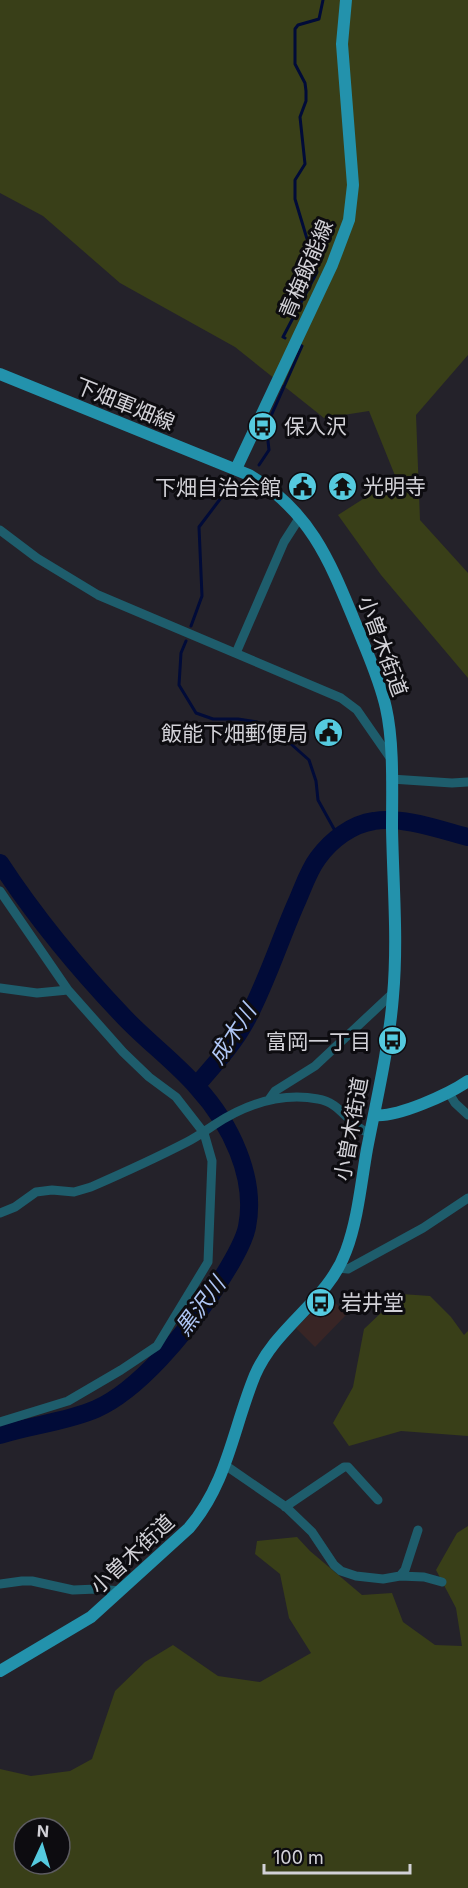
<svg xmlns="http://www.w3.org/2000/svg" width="468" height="1888" viewBox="0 0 468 1888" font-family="Inter,'Noto Sans JP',sans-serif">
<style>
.industrial{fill:#382525}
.green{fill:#393f18;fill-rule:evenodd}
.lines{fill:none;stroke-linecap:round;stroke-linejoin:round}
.stream{stroke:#010b38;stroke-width:3}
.river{stroke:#010b38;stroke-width:18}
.minor{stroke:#1e5d6c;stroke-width:9}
.major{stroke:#2392ac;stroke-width:12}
.labels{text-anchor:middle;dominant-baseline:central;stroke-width:6;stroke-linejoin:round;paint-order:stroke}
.street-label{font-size:21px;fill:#d2d1d7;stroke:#0d0c10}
.poi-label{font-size:21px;fill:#d2d1d7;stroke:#0d0c10;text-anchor:start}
.water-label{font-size:22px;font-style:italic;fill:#afc6f5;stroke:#0d0c10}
</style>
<rect width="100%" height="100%" fill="#24222a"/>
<path class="industrial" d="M 328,1296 L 347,1314 L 315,1347 L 296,1328 Z"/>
<path class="green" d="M 0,0 L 468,0 L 468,355 L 416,415 L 420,520 L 468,573 L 468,678 L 381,575 L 338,515 L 396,478 L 369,411 L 324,418 L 235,347 L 120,283 L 43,216 L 0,193 Z
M 401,1294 L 430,1296 L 451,1317 L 464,1335 L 468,1331 L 468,1436 L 401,1431 L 349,1446 L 333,1423 L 353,1387 L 364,1329 Z
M 468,1526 L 468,1888 L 0,1888 L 0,1769 L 31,1776 L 70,1771 L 92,1759 L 115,1691 L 145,1662 L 173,1645 L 218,1676 L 260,1682 L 311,1653 L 289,1618 L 280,1574 L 255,1554 L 257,1541 L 297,1537 L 310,1551 L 362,1595 L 392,1593 L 403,1622 L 435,1645 L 462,1646 L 456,1608 L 436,1570 L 457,1533 ZM 24,1828 L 60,1828 L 60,1864 L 24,1864 Z"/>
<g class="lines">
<path class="stream" d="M 285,338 L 283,337 L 317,272 L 295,199 L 295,180 L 305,164 L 300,117 L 306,101 L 306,91 L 305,83 L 295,64 L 295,29 L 298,25 L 319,19 L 323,0
M 259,465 L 269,450 L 267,432 L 271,416 L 302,346 L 300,345
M 191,626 L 202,596 L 199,527 L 227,490 L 243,490 L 247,487
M 186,641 L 181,653 L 179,685 L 196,713 L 213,719 L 238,719 L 257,722 L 278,732 L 291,744 L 309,760 L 316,781 L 318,800 L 339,838"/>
<path class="river" d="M 0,863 C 36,918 79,970 125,1018 C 148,1042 175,1062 197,1087 C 230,1123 257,1177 247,1227 C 243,1247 222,1278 211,1295 C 185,1333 139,1390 96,1409 C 66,1422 31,1425 0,1435
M 196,1086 C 214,1065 233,1045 246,1021 C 267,982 280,939 298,899 C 304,885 309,870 318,858 C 331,840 352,824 374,821 C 402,816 441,830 468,837"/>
<path class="minor" d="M 0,530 L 37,558 L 98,595 L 341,698 L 357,710 L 391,759
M 236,653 L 284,542 L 300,517
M 391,779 L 452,783 L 468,782
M 0,891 L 68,990 L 37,993 L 0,988
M 449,1093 L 455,1103 L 468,1115
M 270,1098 L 275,1091 L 315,1066 L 393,993
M 0,1213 L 15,1207 L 36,1192 L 52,1190 L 74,1192 L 91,1187 C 123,1173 156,1158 187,1142 C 197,1137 205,1131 214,1125 C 246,1104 280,1092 318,1099 C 341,1102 350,1128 370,1133
M 338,1268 L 348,1269 L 423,1228 L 468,1198
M 0,1422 L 68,1401 L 121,1370 L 157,1346 L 208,1262 L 212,1161 L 204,1133 L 176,1097 L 149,1077 L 123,1052 L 68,990
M 225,1465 L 286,1507 L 312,1532 L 334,1565 L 341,1571 L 356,1576 L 383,1579 L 400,1576 L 424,1577 L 442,1582
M 285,1507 L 344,1467 L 348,1467 L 378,1500
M 400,1576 L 405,1570 L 418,1530
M 0,1584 L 22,1581 L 32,1581 L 73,1590 L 97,1589 L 121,1591"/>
<path class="major" d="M 0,374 L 249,475 C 313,512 332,567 359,632 C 369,657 380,681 386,708 C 394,743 392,792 392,828 C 393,884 398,940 393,996 C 389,1047 377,1098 367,1149 C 361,1183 358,1219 346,1251 C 328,1301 276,1326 255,1375 C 233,1428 228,1482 189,1528 L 91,1617 L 0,1671
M 236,469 L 332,265 L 349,220 L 353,185 L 342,44 L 346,0
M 374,1115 C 397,1118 449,1094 468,1081"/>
</g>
<defs>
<symbol id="bus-disc" viewBox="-11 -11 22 22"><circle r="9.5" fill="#55cadf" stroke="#0d0c10"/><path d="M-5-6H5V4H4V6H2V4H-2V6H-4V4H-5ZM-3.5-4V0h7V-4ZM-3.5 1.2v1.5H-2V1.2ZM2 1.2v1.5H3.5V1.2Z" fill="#111"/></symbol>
<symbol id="temple-disc" viewBox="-11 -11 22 22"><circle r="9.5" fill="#55cadf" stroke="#0d0c10"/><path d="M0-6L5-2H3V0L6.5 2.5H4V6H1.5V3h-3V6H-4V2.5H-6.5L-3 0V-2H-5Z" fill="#111"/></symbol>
<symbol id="civic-disc" viewBox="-11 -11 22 22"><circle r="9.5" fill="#55cadf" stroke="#0d0c10"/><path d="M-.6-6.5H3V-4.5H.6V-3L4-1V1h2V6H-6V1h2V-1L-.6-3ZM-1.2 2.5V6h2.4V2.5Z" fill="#111"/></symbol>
</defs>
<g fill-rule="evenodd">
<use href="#bus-disc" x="246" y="410" width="33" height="33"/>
<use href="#temple-disc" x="326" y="470" width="33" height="33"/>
<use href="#civic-disc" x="286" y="470" width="33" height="33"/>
<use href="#civic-disc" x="312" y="716" width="33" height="33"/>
<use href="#bus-disc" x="376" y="1024" width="33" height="33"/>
<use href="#bus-disc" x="304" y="1286" width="33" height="33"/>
</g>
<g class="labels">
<g class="street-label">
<text transform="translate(306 269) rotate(-67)">青梅飯能線</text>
<text transform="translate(125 404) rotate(22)">下畑軍畑線</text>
<text transform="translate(383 646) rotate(70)">小曽木街道</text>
<text transform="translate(351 1129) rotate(-80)">小曽木街道</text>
<text transform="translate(132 1554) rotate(-43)">小曽木街道</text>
</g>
<g class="poi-label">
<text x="284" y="426">保入沢</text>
<text x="363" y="486">光明寺</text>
<text x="281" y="487" text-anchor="end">下畑自治会館</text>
<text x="308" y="733" text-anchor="end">飯能下畑郵便局</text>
<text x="371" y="1041" text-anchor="end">富岡一丁目</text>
<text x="341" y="1302">岩井堂</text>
</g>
<g class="water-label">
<text transform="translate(232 1034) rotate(-57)">成木川</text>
<text transform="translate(200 1306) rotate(-53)">黒沢川</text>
</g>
</g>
<g transform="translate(42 1846) rotate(4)"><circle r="28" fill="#0d0c10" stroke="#5c5b60" stroke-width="1.5"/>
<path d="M0-4.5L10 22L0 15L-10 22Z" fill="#55cadf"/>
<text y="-9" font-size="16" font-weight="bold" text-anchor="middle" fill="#d2d1d7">N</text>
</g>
<path d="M264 1864v9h146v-9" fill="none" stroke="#d2d1d7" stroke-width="3"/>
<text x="273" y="1864" font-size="18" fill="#d2d1d7" stroke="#0d0c10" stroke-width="4.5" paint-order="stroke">100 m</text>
</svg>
